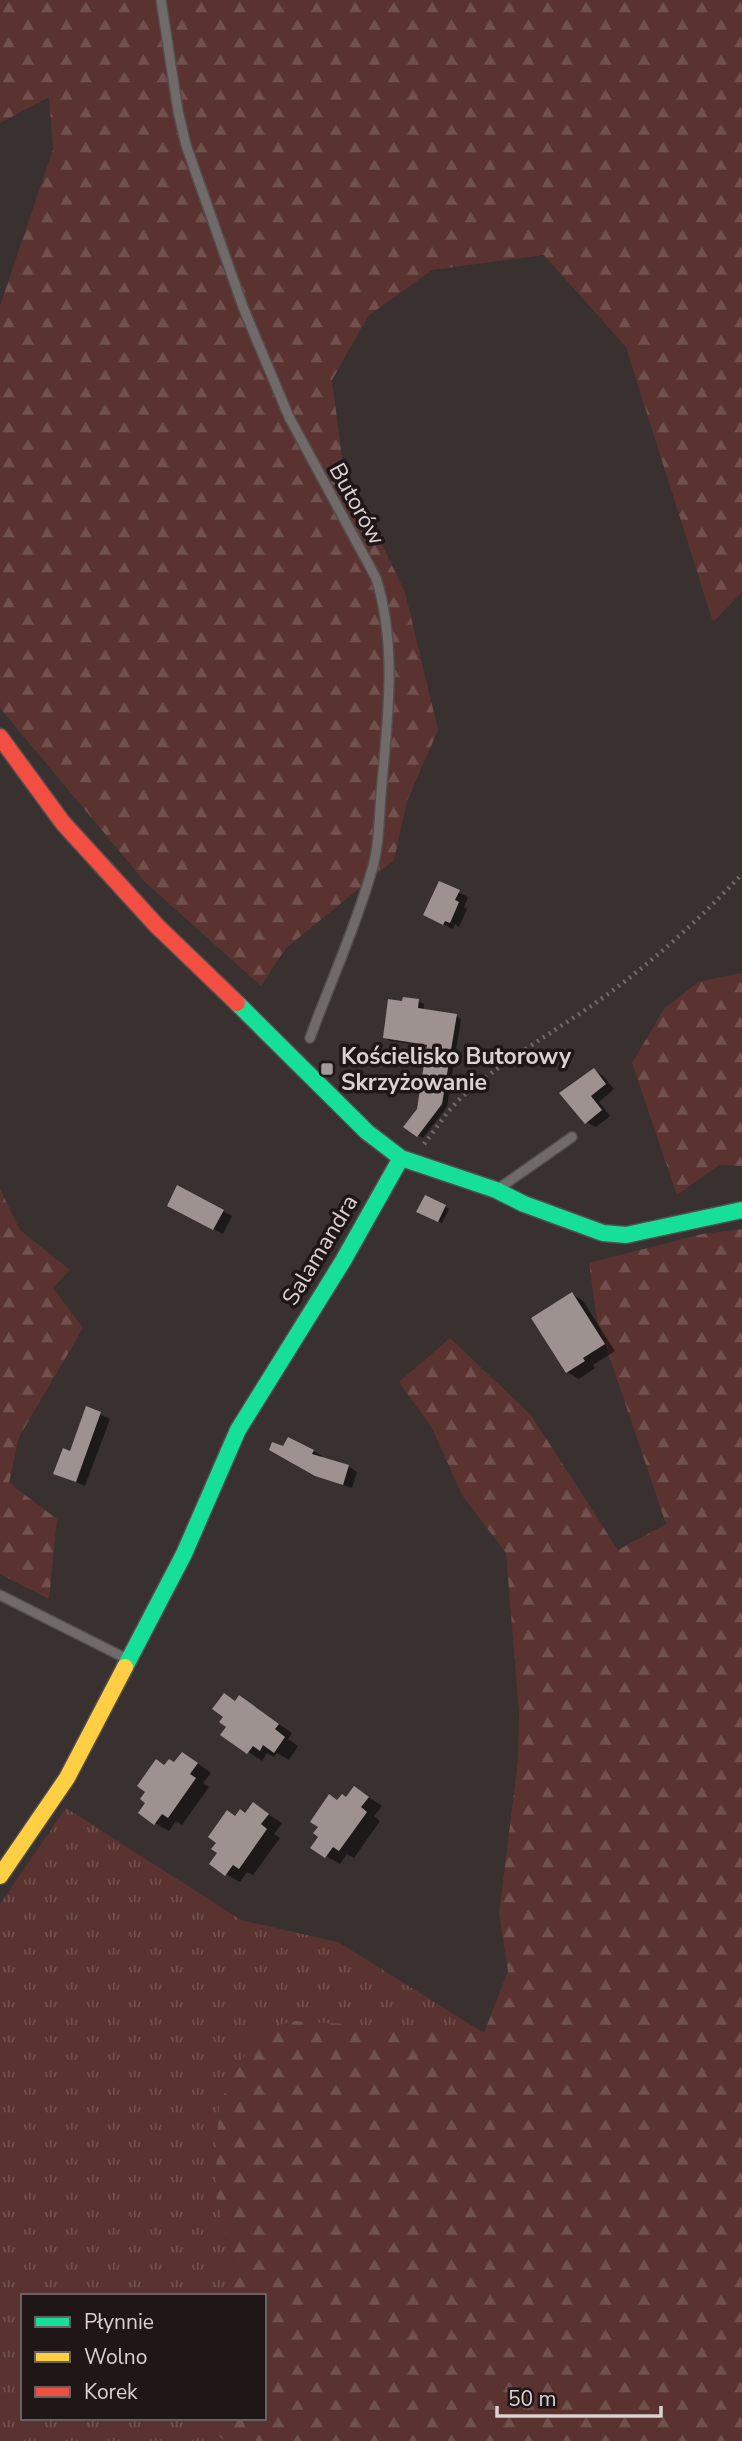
<svg xmlns="http://www.w3.org/2000/svg" width="742" height="2441" viewBox="0 0 742 2441" font-family="'Nunito Sans',sans-serif">
<style>
.grass{fill:url(#grass-tufts)}
.forest{fill:url(#forest-firs)}
.shadow{fill:#0007}
.building{fill:#9e9291}
.lines{fill:none;stroke-linecap:round;stroke-linejoin:round}
.lane-casing{stroke:#544d4d;stroke-width:12}
.fast-casing{stroke:#544d4d;stroke-width:19}
.slow-casing{stroke:#544d4d;stroke-width:19}
.jam-casing{stroke:#544d4d;stroke-width:19}
.path{stroke:#706b6b;stroke-width:4.5;stroke-dasharray:2 5;stroke-linecap:butt}
.lane{stroke:#706a6a;stroke-width:9}
.fast{stroke:#16e098;stroke-width:16}
.slow{stroke:#ffcf43;stroke-width:16}
.jam{stroke:#f24e42;stroke-width:16}
.poi-dot{fill:#a29998;stroke:#1f1717;stroke-width:2.5}
.labels{text-anchor:middle;dominant-baseline:central;stroke-width:7;stroke-linejoin:round;paint-order:stroke}
.street-label{font-size:23px;fill:#dbd1d0;stroke:#1f1717}
.poi-label{font-size:23px;font-weight:bold;fill:#dbd1d0;stroke:#1f1717;text-anchor:start}
</style>
<defs>
<pattern id="grass-tufts" width="24" height="20" patternUnits="userSpaceOnUse" patternTransform="scale(1.75)"><rect width="24" height="20" fill="#5a3330"/><path d="M3 7l-1-3M5 7V3M7 7l1-3M15 17l-1-3M17 17v-4M19 17l1-3" fill="none" stroke="#71504d"/></pattern>
<pattern id="forest-firs" width="22" height="20" patternUnits="userSpaceOnUse" patternTransform="scale(1.75)"><rect width="22" height="20" fill="#5a3330"/><path d="M5 1l3.5 6h-7zM16 11l3.5 6h-7z" fill="#71504d"/></pattern>
</defs>
<rect width="100%" height="100%" fill="#393030"/>
<path class="grass" d="M 66,1808 L 241,1920 L 338,1942 L 484,2033 L 416,2030 L 215,2192 L 233,2262 L 225,2296 L 23,2296 L 23,2418 L 211,2418 L 211,2430 L 225,2441 L 0,2441 L 0,1904 Z"/>
<path class="forest" d="M 0,0 L 742,0 L 742,592 L 713,622 L 626,347 L 544,255 L 432,270 L 368,316 L 332,380 L 343,465 L 405,592 L 438,730 L 407,801 L 394,860 L 286,948 L 261,986 L 145,882 L 0,708 L 0,306 L 53,149 L 49,97 L 0,123 Z
M 742,973 L 742,1166 L 719,1165 L 677,1195 L 632,1063 L 664,1009 L 698,982 Z
M 0,1189 L 20,1230 L 70,1270 L 53,1288 L 83,1328 L 19,1437 L 9,1483 L 57,1519 L 49,1599 L 0,1574 Z
M 742,1229 L 742,2441 L 225,2441 L 211,2430 L 211,2418 L 264,2418 L 264,2296 L 225,2296 L 233,2262 L 215,2192 L 219,2104 L 258,2030 L 296,2021 L 484,2033 L 508,1971 L 499,1914 L 518,1760 L 519,1712 L 506,1553 L 462,1495 L 432,1428 L 399,1382 L 450,1338 L 531,1415 L 618,1550 L 666,1524 L 597,1320 L 589,1263 L 702,1234 Z"/>
<path class="shadow" d="M 440,883 L 468,897 L 464,907 L 467,909 L 459,927 L 455,924 L 453,929 L 434,920 Z
M 418,1001 L 424,1004 L 423,1010 L 456,1016 L 461,1019 L 447,1107 L 423,1138 L 417,1135 L 419,1110 L 429,1046 L 390,1041 L 384,1037 Z
M 594,1070 L 603,1076 L 614,1089 L 599,1102 L 610,1116 L 596,1127 L 586,1122 Z
M 426,1197 L 449,1209 L 442,1223 L 419,1211 Z
M 178,1210 L 223,1211 L 232,1216 L 223,1234 Z
M 572,1294 L 583,1301 L 615,1351 L 593,1365 L 595,1368 L 579,1379 L 567,1372 Z
M 87,1408 L 110,1419 L 85,1486 L 56,1473 L 71,1453 Z
M 271,1449 L 313,1451 L 322,1456 L 321,1459 L 348,1466 L 357,1472 L 352,1488 L 327,1479 Z
M 239,1697 L 292,1733 L 288,1739 L 298,1746 L 289,1760 L 277,1753 L 274,1757 L 267,1753 L 262,1761 L 222,1734 L 228,1726 Z
M 196,1762 L 211,1773 L 203,1783 L 209,1787 L 182,1825 L 176,1821 L 169,1831 L 155,1823 L 165,1766 Z
M 368,1797 L 382,1806 L 374,1816 L 380,1821 L 354,1858 L 347,1854 L 340,1864 L 326,1856 L 338,1802 Z
M 253,1805 L 282,1823 L 274,1834 L 280,1838 L 253,1875 L 247,1872 L 240,1882 L 226,1874 L 237,1817 L 246,1815 Z"/>
<path class="building" d="M 439,881 L 460,890 L 455,900 L 459,902 L 450,923 L 445,921 L 443,925 L 423,915 Z
M 403,997 L 419,999 L 418,1008 L 457,1014 L 442,1104 L 417,1137 L 403,1127 L 417,1109 L 427,1045 L 383,1038 L 388,999 L 402,1001 Z
M 594,1068 L 606,1084 L 591,1096 L 602,1110 L 585,1124 L 559,1093 Z
M 177,1185 L 224,1210 L 213,1230 L 167,1206 Z
M 425,1195 L 446,1205 L 438,1222 L 416,1212 Z
M 572,1292 L 605,1344 L 583,1358 L 585,1361 L 566,1373 L 531,1318 Z
M 86,1406 L 101,1412 L 76,1482 L 53,1474 L 63,1448 L 70,1451 Z
M 288,1437 L 314,1450 L 312,1454 L 349,1465 L 343,1485 L 315,1476 L 269,1450 L 272,1442 L 283,1446 Z
M 224,1693 L 235,1701 L 239,1695 L 279,1724 L 275,1729 L 285,1737 L 274,1753 L 263,1745 L 260,1751 L 253,1746 L 247,1754 L 220,1735 L 226,1727 L 219,1722 L 223,1717 L 212,1709 Z
M 182,1752 L 198,1763 L 190,1774 L 196,1778 L 168,1818 L 162,1814 L 154,1825 L 138,1813 L 145,1803 L 140,1799 L 145,1792 L 137,1786 L 156,1759 L 164,1765 L 169,1759 L 174,1762 Z
M 354,1786 L 369,1797 L 361,1807 L 367,1812 L 339,1851 L 333,1847 L 325,1858 L 310,1848 L 318,1837 L 313,1833 L 318,1827 L 310,1822 L 329,1794 L 337,1800 L 342,1794 L 346,1797 Z
M 253,1802 L 269,1814 L 261,1824 L 267,1829 L 239,1869 L 233,1865 L 225,1876 L 209,1864 L 217,1853 L 211,1849 L 216,1843 L 208,1837 L 227,1810 L 235,1816 L 240,1809 L 245,1813 Z"/>
<g class="lines">
<defs>
<path id="lane" d="M 161,0 L 178,111 L 186,145 L 243,307 L 289,417 L 376,578 C 398,647 387,723 381,794 C 379,820 379,849 371,873 C 355,929 330,983 310,1038
M 498,1189 L 572,1137
M 0,1595 L 127,1659"/>
<path id="fast" d="M 237,1003 L 367,1132 L 401,1158 L 496,1190 L 524,1204 L 603,1233 L 626,1235 L 742,1210
M 125,1667 L 184,1554 L 238,1430 L 343,1261 L 401,1158"/>
<path id="slow" d="M 0,1876 L 67,1778 L 125,1667"/>
<path id="jam" d="M 0,737 L 63,823 L 157,926 L 237,1003"/>
</defs>
<use href="#lane" class="lane-casing"/>
<use href="#fast" class="fast-casing"/>
<use href="#slow" class="slow-casing"/>
<use href="#jam" class="jam-casing"/>
<path class="path" d="M 424,1144 C 436,1129 447,1111 461,1098 C 499,1063 546,1037 588,1008 C 644,970 696,923 742,874"/>
<use href="#lane" class="lane"/>
<use href="#fast" class="fast"/>
<use href="#slow" class="slow"/>
<use href="#jam" class="jam"/>
</g>
<rect class="poi-dot" x="320" y="1062" width="14" height="14" rx="3.5"/>
<g class="labels">
<g class="street-label">
<text transform="translate(357 504) rotate(61)">Butorów</text>
<text transform="translate(320 1250) rotate(-59)">Salamandra</text>
</g>
<g class="poi-label">
<text x="341" y="1056">Kościelisko Butorowy<tspan x="341" dy="26">Skrzyżowanie</tspan></text>
</g>
</g>
<rect x="21" y="2294" width="245" height="126" fill="#1f1717" stroke="#6a6161" stroke-width="2"/>
<rect x="35" y="2317" width="35" height="10" fill="#16e098" stroke="#6a6161" stroke-width="2"/>
<text x="84" y="2329" font-size="21" fill="#dbd1d0">Płynnie</text>
<rect x="35" y="2352" width="35" height="10" fill="#ffcf43" stroke="#6a6161" stroke-width="2"/>
<text x="84" y="2364" font-size="21" fill="#dbd1d0">Wolno</text>
<rect x="35" y="2387" width="35" height="10" fill="#f24e42" stroke="#6a6161" stroke-width="2"/>
<text x="84" y="2399" font-size="21" fill="#dbd1d0">Korek</text>
<path d="M497 2406v10h164v-10" fill="none" stroke="#dbd1d0" stroke-width="3.5"/>
<text x="508" y="2406" font-size="21" fill="#dbd1d0" stroke="#1f1717" stroke-width="5" paint-order="stroke">50 m</text>
</svg>
